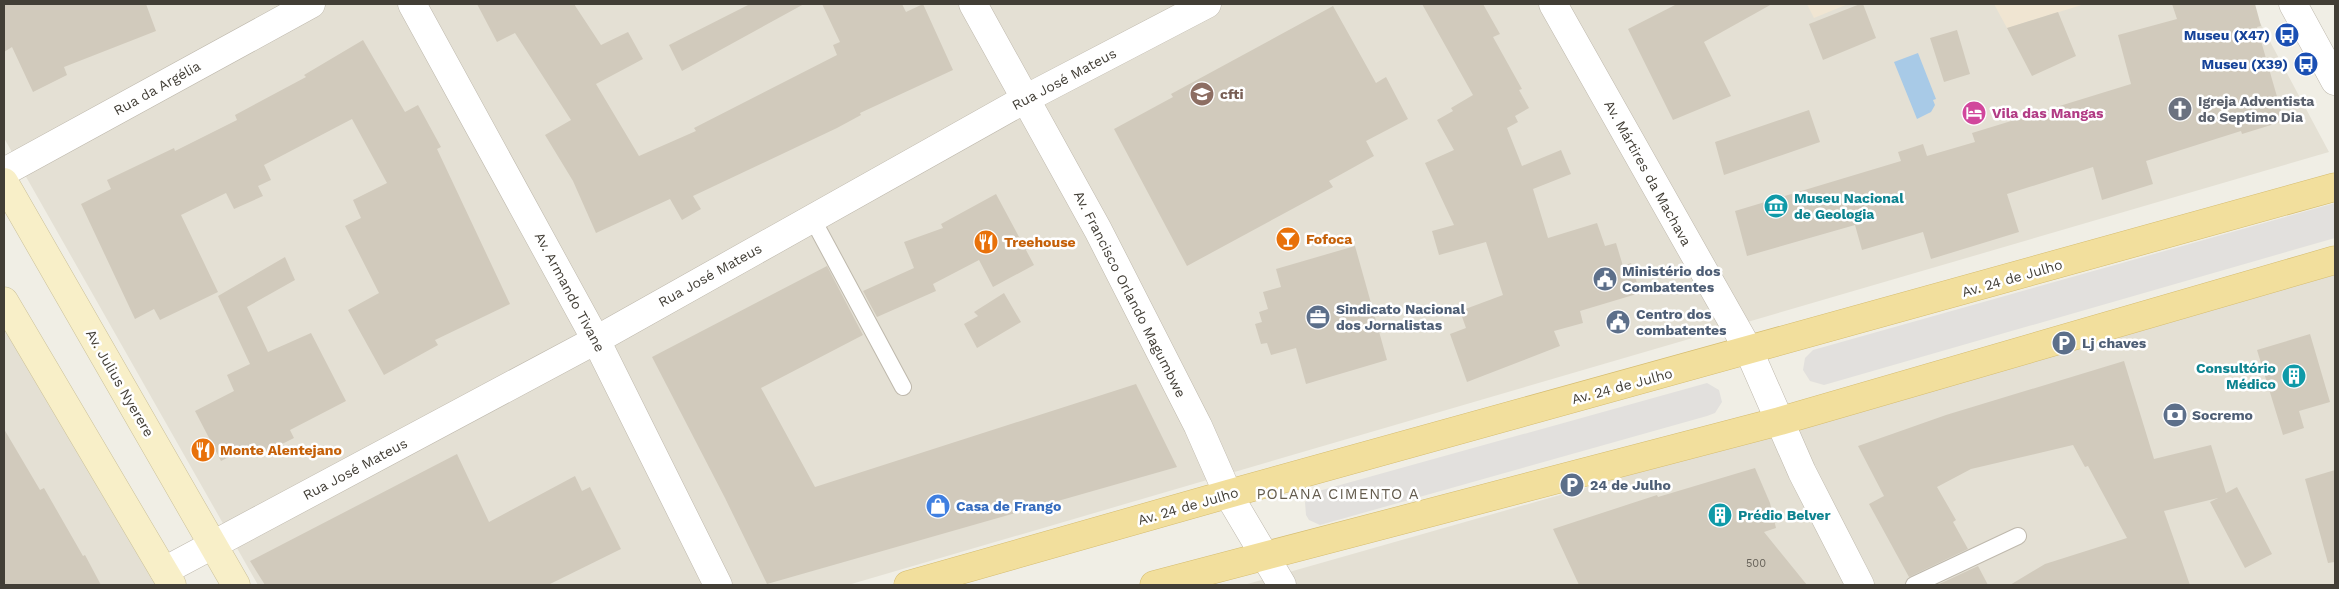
<svg xmlns="http://www.w3.org/2000/svg" width="2339" height="589" viewBox="0 0 2339 589" font-family="'Work Sans',sans-serif">
<style>
.residential{fill:#e4e0d4}
.commercial{fill:#f0e5d2}
.parking{fill:#e2e0dd}
.water{fill:#a8cae7}
.building{fill:#d1cabc}
.lines{fill:none;stroke-linecap:round;stroke-linejoin:round}
.lane-casing{stroke:#beb8ac;stroke-width:18}
.street-casing{stroke:#beb8ac;stroke-width:29}
.secondary-casing{stroke:#cbc19a;stroke-width:29}
.primary-casing{stroke:#d5bc6f;stroke-width:29}
.lane{stroke:#fff;stroke-width:16}
.street{stroke:#fff;stroke-width:28}
.secondary{stroke:#f8efc8;stroke-width:28}
.primary{stroke:#f2df9d;stroke-width:28}
.labels{text-anchor:middle;dominant-baseline:central;stroke-width:5;stroke-linejoin:round;paint-order:stroke}
.number-label{font-size:11px;fill:#666158}
.transit-label{font-size:14px;font-weight:bold;fill:#164399;stroke:#fff;text-anchor:end}
.street-label{font-size:14px;fill:#423e36;stroke:#fff}
.education-label{font-size:14px;font-weight:bold;fill:#785e54;stroke:#fff;text-anchor:start}
.worship-label{font-size:14px;font-weight:bold;fill:#5b616d;stroke:#fff;text-anchor:start}
.hotel-label{font-size:14px;font-weight:bold;fill:#b23c85;stroke:#fff;text-anchor:start}
.culture-label{font-size:14px;font-weight:bold;fill:#0d838f;stroke:#fff;text-anchor:start}
.food-label{font-size:14px;font-weight:bold;fill:#c56008;stroke:#fff;text-anchor:start}
.service-label{font-size:14px;font-weight:bold;fill:#4e5e75;stroke:#fff;text-anchor:start}
.shop-label{font-size:14px;font-weight:bold;fill:#366cbe;stroke:#fff;text-anchor:start}
.neighbourhood-label{font-size:15px;letter-spacing:1px;fill:#645c4e;stroke:#fff}
</style>
<rect width="100%" height="100%" fill="#f0eee5"/>
<path class="residential" d="M 4,4 L 2250,4 L 2329,152 L 848,585 L 258,585 L 4,138 Z
M 2335,274 L 2335,585 L 1244,585 Z
M 4,322 L 157,585 L 4,585 Z"/>
<path class="commercial" d="M 1807,4 L 1848,4 L 1814,18 Z
M 1994,4 L 2085,4 L 2007,28 Z"/>
<path class="parking" d="M 2335,203 L 2335,238 L 1824,385 L 1810,381 L 1803,370 L 1805,358 L 1813,350 Z
M 1707,383 L 1719,390 L 1722,402 L 1715,413 L 1707,416 L 1320,525 L 1309,520 L 1306,515 L 1305,502 L 1315,492 Z"/>
<path class="water" d="M 1918,53 L 1936,99 L 1933,100 L 1935,105 L 1931,112 L 1917,119 L 1894,62 Z"/>
<path class="building" d="M 4,4 L 146,4 L 156,31 L 64,67 L 67,75 L 33,92 L 12,47 L 4,52 Z
M 477,4 L 574,4 L 601,45 L 628,32 L 643,59 L 596,84 L 639,156 L 696,131 L 694,128 L 837,55 L 833,45 L 840,42 L 822,4 L 902,4 L 906,12 L 923,4 L 953,70 L 860,113 L 861,115 L 837,128 L 693,196 L 701,209 L 682,220 L 670,199 L 596,233 L 573,181 L 545,135 L 571,120 L 515,33 L 497,42 Z
M 750,4 L 804,4 L 682,71 L 669,45 Z
M 1422,4 L 1483,4 L 1500,34 L 1493,37 L 1522,89 L 1519,90 L 1529,108 L 1515,116 L 1518,122 L 1507,128 L 1522,166 L 1561,150 L 1571,174 L 1533,189 L 1548,238 L 1597,223 L 1605,246 L 1616,243 L 1623,266 L 1631,263 L 1640,293 L 1580,311 L 1583,323 L 1554,331 L 1560,346 L 1467,382 L 1450,334 L 1466,328 L 1460,311 L 1503,295 L 1486,242 L 1439,255 L 1432,231 L 1454,225 L 1425,163 L 1454,150 L 1437,120 L 1453,111 L 1451,108 L 1473,95 Z
M 1677,4 L 1772,4 L 1704,42 L 1731,96 L 1673,120 L 1628,29 Z
M 1860,4 L 1863,4 L 1876,38 L 1823,60 L 1809,24 Z
M 2172,4 L 2255,4 L 2261,26 L 2257,27 L 2284,121 L 2242,134 L 2241,131 L 2146,161 L 2153,184 L 2102,200 L 2093,167 L 2007,194 L 2019,232 L 1931,259 L 1923,232 L 1862,250 L 1855,225 L 1747,256 L 1735,211 L 1901,161 L 1898,152 L 1923,144 L 1927,156 L 1975,142 L 1972,133 L 2131,84 L 2118,35 L 2177,19 Z
M 1333,6 L 1376,83 L 1386,77 L 1408,119 L 1366,141 L 1374,156 L 1329,181 L 1333,187 L 1187,266 L 1114,129 L 1173,97 L 1171,94 Z
M 2058,12 L 2076,56 L 2032,76 L 2007,28 Z
M 1957,30 L 1970,74 L 1944,82 L 1930,38 Z
M 363,40 L 405,112 L 418,105 L 441,147 L 437,149 L 510,304 L 435,340 L 438,345 L 384,375 L 348,310 L 379,293 L 345,226 L 361,218 L 353,200 L 387,183 L 352,119 L 264,165 L 271,180 L 258,186 L 263,196 L 234,209 L 226,193 L 181,215 L 218,292 L 160,320 L 154,309 L 135,319 L 81,204 L 111,189 L 107,180 L 174,148 L 175,151 L 237,120 L 235,115 L 306,77 L 304,75 Z
M 1809,110 L 1820,142 L 1724,175 L 1715,142 Z
M 996,194 L 1034,265 L 993,287 L 979,260 L 933,284 L 936,291 L 877,317 L 863,291 L 914,268 L 904,242 L 943,228 L 941,224 Z
M 1355,246 L 1387,360 L 1306,384 L 1296,348 L 1271,355 L 1267,343 L 1261,344 L 1255,324 L 1262,322 L 1259,312 L 1268,309 L 1263,292 L 1281,287 L 1276,269 Z
M 285,257 L 295,280 L 247,307 L 268,352 L 311,333 L 346,401 L 290,430 L 294,438 L 258,456 L 252,445 L 221,461 L 195,411 L 234,391 L 227,375 L 250,364 L 218,296 Z
M 827,266 L 863,335 L 761,388 L 815,487 L 1136,384 L 1177,467 L 767,584 L 725,498 L 652,357 Z
M 1004,293 L 1021,322 L 977,348 L 964,324 L 978,316 L 974,312 Z
M 2310,334 L 2330,402 L 2299,411 L 2304,428 L 2283,435 L 2257,350 Z
M 2124,361 L 2154,459 L 2211,445 L 2226,493 L 2237,487 L 2272,554 L 2245,568 L 2210,502 L 2218,498 L 2164,511 L 2190,585 L 2010,585 L 2045,564 L 2127,538 L 2088,466 L 2085,467 L 2073,445 L 1971,469 L 1937,487 L 1956,520 L 1953,522 L 1968,549 L 1909,577 L 1869,504 L 1884,496 L 1858,446 L 1946,415 Z
M 4,429 L 40,490 L 44,488 L 83,556 L 85,555 L 101,585 L 4,585 Z
M 457,454 L 489,522 L 575,476 L 582,491 L 590,487 L 621,549 L 548,585 L 265,585 L 250,561 Z
M 1755,468 L 1770,503 L 1776,528 L 1764,532 L 1807,585 L 1579,585 L 1553,529 L 1657,495 L 1658,497 Z
M 2335,470 L 2335,562 L 2328,563 L 2305,479 Z
M 1978,566 L 1988,585 L 1937,585 Z"/>
<g class="lines">
<defs>
<path id="lane" d="M 812,218 L 903,387
M 1914,585 L 2018,536"/>
<path id="street" d="M 412,4 L 596,340 L 718,585
M 973,4 L 1098,230 L 1198,426 L 1228,494 L 1282,585
M 1553,4 L 1749,351 L 1802,472 L 1860,585
M 2293,4 L 2335,81
M 4,172 L 311,4
M 164,571 L 596,340 L 1027,98 L 1207,4"/>
<path id="secondary" d="M 4,182 L 236,585
M 4,301 L 172,585"/>
<path id="primary" d="M 908,585 L 1228,494 L 2335,187
M 1154,585 L 1780,421 L 2335,260"/>
</defs>
<use href="#lane" class="lane-casing"/>
<use href="#street" class="street-casing"/>
<use href="#secondary" class="secondary-casing"/>
<use href="#primary" class="primary-casing"/>
<use href="#lane" class="lane"/>
<use href="#street" class="street"/>
<use href="#secondary" class="secondary"/>
<use href="#primary" class="primary"/>
</g>
<defs>
<symbol id="bus-disc" viewBox="-11 -11 22 22"><circle r="9.5" fill="#1a4fb4" stroke="#fff"/><path d="M-5-6H5V4H4V6H2V4H-2V6H-4V4H-5ZM-3.5-4V0h7V-4ZM-3.5 1.2v1.5H-2V1.2ZM2 1.2v1.5H3.5V1.2Z" fill="#fff"/></symbol>
<symbol id="school-disc" viewBox="-11 -11 22 22"><circle r="9.5" fill="#8d6e63" stroke="#fff"/><path d="M0-5L7-2L0 1L-7-2ZM-4 1L0 2.5L4 1V4Q0 6-4 4Z" fill="#fff"/></symbol>
<symbol id="church-disc" viewBox="-11 -11 22 22"><circle r="9.5" fill="#6b7280" stroke="#fff"/><path d="M-1.2-6h2.4v3.5h3.3v2.4h-3.3V6h-2.4V-.1h-3.3v-2.4h3.3Z" fill="#fff"/></symbol>
<symbol id="hotel-disc" viewBox="-11 -11 22 22"><circle r="9.5" fill="#d1479c" stroke="#fff"/><path d="M-6-4.5h1.5V1H6V5H4.5V3h-9V5H-6ZM-4 0a1.8 1.8 0 1 1 3.6 0ZM.5 0V-2.5h3Q6-2.5 6 0Z" fill="#fff"/></symbol>
<symbol id="museum-disc" viewBox="-11 -11 22 22"><circle r="9.5" fill="#0f9aa8" stroke="#fff"/><path d="M0-6L6-3V-2H-6V-3ZM-5-1h2V3h-2ZM-1-1h2V3h-2ZM3-1h2V3H3ZM-6 4H6V6H-6Z" fill="#fff"/></symbol>
<symbol id="bar-disc" viewBox="-11 -11 22 22"><circle r="9.5" fill="#e8710a" stroke="#fff"/><path d="M-6-5H6L.8 .8V4.5H3.5V6h-7V4.5H-.8V.8Z" fill="#fff"/></symbol>
<symbol id="restaurant-disc" viewBox="-11 -11 22 22"><circle r="9.5" fill="#e8710a" stroke="#fff"/><path d="M-5-6h1v4h1v-4h1v4h1v-4h1v5L-1.5 .5V6h-2V.5L-5-1ZM5-6V6H3V1.5H1.5Q1.5-4 5-6Z" fill="#fff"/></symbol>
<symbol id="civic-disc" viewBox="-11 -11 22 22"><circle r="9.5" fill="#5c6f8a" stroke="#fff"/><path d="M-.6-6.5H3V-4.5H.6V-3L4-1V1h2V6H-6V1h2V-1L-.6-3ZM-1.2 2.5V6h2.4V2.5Z" fill="#fff"/></symbol>
<symbol id="office-disc" viewBox="-11 -11 22 22"><circle r="9.5" fill="#5c6f8a" stroke="#fff"/><path d="M-6-3h4V-5.5h4V-3h4V5H-6ZM-1-4.5V-3h2v-1.5ZM-6 0V1H6V0Z" fill="#fff"/></symbol>
<symbol id="parking-disc" viewBox="-11 -11 22 22"><circle r="9.5" fill="#5c6f8a" stroke="#fff"/><path d="M-3.5-5.5H1a3.5 3.5 0 0 1 0 7H-1V5.5H-3.5ZM-1-3.4V-.6H.8a1.4 1.4 0 0 0 0-2.8Z" fill="#fff"/></symbol>
<symbol id="building-disc" viewBox="-11 -11 22 22"><circle r="9.5" fill="#0f9aa8" stroke="#fff"/><path d="M-4-6H4V6H1V3H-1V6H-4ZM-2.5-4.3h1.7v1.8h-1.7ZM.8-4.3h1.7v1.8H.8ZM-2.5-1h1.7V.8h-1.7ZM.8-1h1.7V.8H.8Z" fill="#fff"/></symbol>
<symbol id="bank-disc" viewBox="-11 -11 22 22"><circle r="9.5" fill="#5c6f8a" stroke="#fff"/><path d="M-6-4H6V4H-6ZM0-2.3a2.3 2.3 0 1 0 0 4.6a2.3 2.3 0 1 0 0-4.6Z" fill="#fff"/></symbol>
<symbol id="shop-disc" viewBox="-11 -11 22 22"><circle r="9.5" fill="#3f7fe0" stroke="#fff"/><path d="M-5-2.5h2.3a2.7 3.5 0 0 1 5.4 0H5L5.5 6h-11ZM-1.5-2.5h3a1.5 2.3 0 0 0-3 0Z" fill="#fff"/></symbol>
</defs>
<g fill-rule="evenodd">
<use href="#bus-disc" x="2273" y="21" width="28" height="28"/>
<use href="#bus-disc" x="2292" y="50" width="28" height="28"/>
<use href="#school-disc" x="1188" y="80" width="28" height="28"/>
<use href="#church-disc" x="2166" y="95" width="28" height="28"/>
<use href="#hotel-disc" x="1960" y="99" width="28" height="28"/>
<use href="#museum-disc" x="1762" y="192" width="28" height="28"/>
<use href="#bar-disc" x="1274" y="225" width="28" height="28"/>
<use href="#restaurant-disc" x="972" y="228" width="28" height="28"/>
<use href="#civic-disc" x="1591" y="265" width="28" height="28"/>
<use href="#office-disc" x="1304" y="303" width="28" height="28"/>
<use href="#civic-disc" x="1604" y="308" width="28" height="28"/>
<use href="#parking-disc" x="2050" y="329" width="28" height="28"/>
<use href="#building-disc" x="2280" y="362" width="28" height="28"/>
<use href="#bank-disc" x="2161" y="401" width="28" height="28"/>
<use href="#restaurant-disc" x="189" y="436" width="28" height="28"/>
<use href="#parking-disc" x="1558" y="471" width="28" height="28"/>
<use href="#shop-disc" x="924" y="492" width="28" height="28"/>
<use href="#building-disc" x="1706" y="501" width="28" height="28"/>
</g>
<g class="labels">
<g class="number-label">
<text x="1756" y="563">500</text>
</g>
<g class="transit-label">
<text x="2270" y="35">Museu (X47)</text>
<text x="2288" y="64">Museu (X39)</text>
</g>
<g class="street-label">
<text transform="translate(1064 79) rotate(-28)">Rua José Mateus</text>
<text transform="translate(157 88) rotate(-29)">Rua da Argélia</text>
<text transform="translate(1648 173) rotate(61)">Av. Mártires da Machava</text>
<text transform="translate(710 275) rotate(-29)">Rua José Mateus</text>
<text transform="translate(2012 278) rotate(-16)">Av. 24 de Julho</text>
<text transform="translate(570 292) rotate(62)">Av. Armando Tivane</text>
<text transform="translate(1130 294) rotate(63)">Av. Francisco Orlando Magumbwe</text>
<text transform="translate(120 383) rotate(60)">Av. Julius Nyerere</text>
<text transform="translate(1622 386) rotate(-15)">Av. 24 de Julho</text>
<text transform="translate(355 469) rotate(-28)">Rua José Mateus</text>
<text transform="translate(1188 506) rotate(-16)">Av. 24 de Julho</text>
</g>
<g class="education-label">
<text x="1220" y="94">cfti</text>
</g>
<g class="worship-label">
<text x="2198" y="101">Igreja Adventista<tspan x="2198" dy="16">do Septimo Dia</tspan></text>
</g>
<g class="hotel-label">
<text x="1992" y="113">Vila das Mangas</text>
</g>
<g class="culture-label">
<text x="1794" y="198">Museu Nacional<tspan x="1794" dy="16">de Geologia</tspan></text>
<text x="2276" y="368" text-anchor="end">Consultório<tspan x="2276" dy="16">Médico</tspan></text>
<text x="1738" y="515">Prédio Belver</text>
</g>
<g class="food-label">
<text x="1306" y="239">Fofoca</text>
<text x="1004" y="242">Treehouse</text>
<text x="220" y="450">Monte Alentejano</text>
</g>
<g class="service-label">
<text x="1622" y="271">Ministério dos<tspan x="1622" dy="16">Combatentes</tspan></text>
<text x="1336" y="309">Sindicato Nacional<tspan x="1336" dy="16">dos Jornalistas</tspan></text>
<text x="1636" y="314">Centro dos<tspan x="1636" dy="16">combatentes</tspan></text>
<text x="2082" y="343">Lj chaves</text>
<text x="2192" y="415">Socremo</text>
<text x="1590" y="485">24 de Julho</text>
</g>
<g class="shop-label">
<text x="956" y="506">Casa de Frango</text>
</g>
<g class="neighbourhood-label">
<text x="1338" y="494">POLANA CIMENTO A</text>
</g>
</g>
<rect width="2339" height="589" fill="none" stroke="#423e36" stroke-width="10"/>
</svg>
